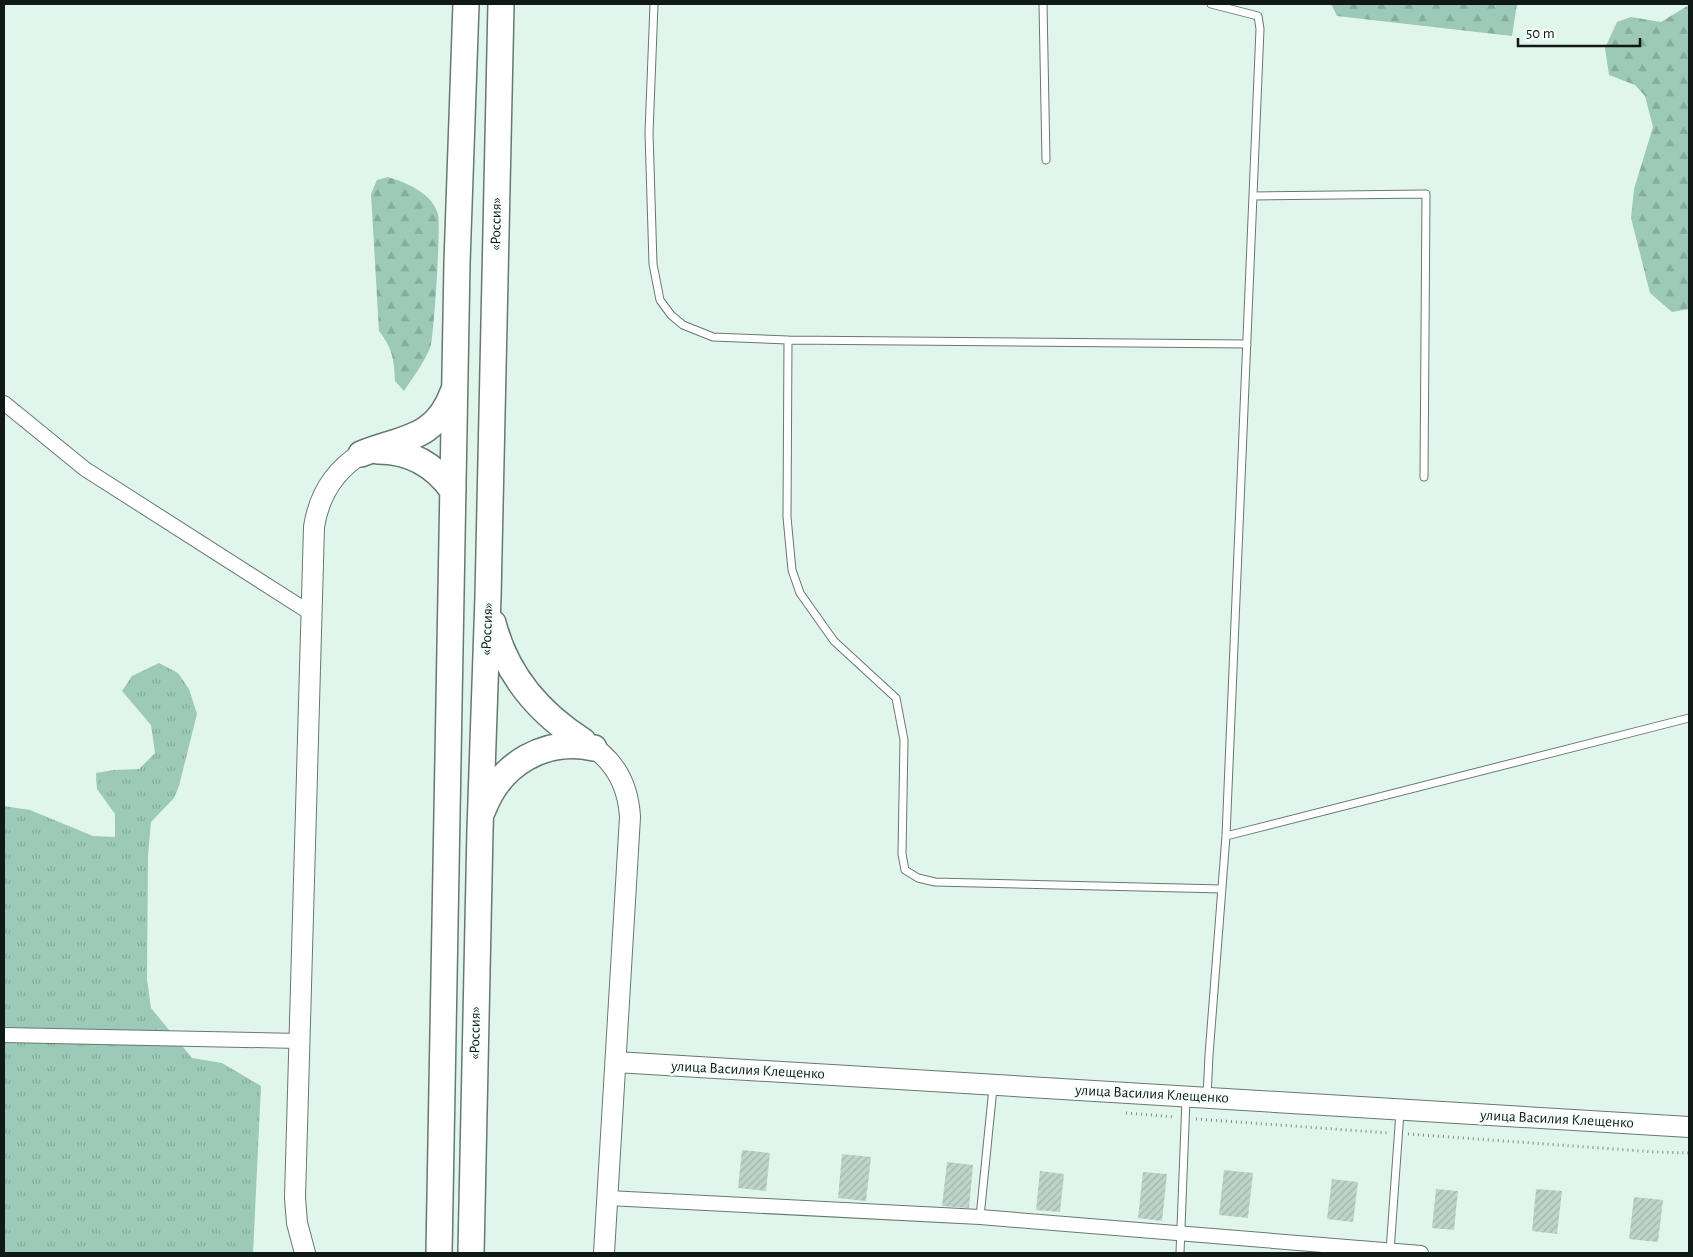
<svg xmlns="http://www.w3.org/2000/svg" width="1693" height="1257" viewBox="0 0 1693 1257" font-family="'Alegreya Sans',sans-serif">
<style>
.grass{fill:url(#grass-tufts)}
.forest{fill:url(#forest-firs)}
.building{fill:url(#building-hatch)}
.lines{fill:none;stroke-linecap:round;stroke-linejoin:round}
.lane-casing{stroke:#667971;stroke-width:9}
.street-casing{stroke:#667971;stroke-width:16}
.secondary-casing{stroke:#667971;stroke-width:22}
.highway-casing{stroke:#667971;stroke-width:28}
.path{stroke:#7f8e88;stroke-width:3;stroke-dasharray:1 4;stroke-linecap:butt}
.lane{stroke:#fff;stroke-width:7}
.street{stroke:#fff;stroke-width:14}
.secondary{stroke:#fff;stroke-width:20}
.highway{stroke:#fff;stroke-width:25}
.labels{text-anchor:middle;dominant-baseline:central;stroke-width:5;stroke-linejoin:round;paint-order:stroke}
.street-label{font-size:15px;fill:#111916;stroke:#f6fffb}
</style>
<defs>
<pattern id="grass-tufts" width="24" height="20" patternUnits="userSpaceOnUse" patternTransform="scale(1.25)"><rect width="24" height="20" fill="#9cc9b8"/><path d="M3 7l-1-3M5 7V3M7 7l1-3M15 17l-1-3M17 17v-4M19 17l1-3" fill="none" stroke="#85ac9d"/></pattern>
<pattern id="forest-firs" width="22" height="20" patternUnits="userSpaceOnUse" patternTransform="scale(1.25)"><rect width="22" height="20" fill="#9cc9b8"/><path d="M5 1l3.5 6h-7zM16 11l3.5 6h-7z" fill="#85ac9d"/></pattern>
<pattern id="building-hatch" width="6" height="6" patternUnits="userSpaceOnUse" patternTransform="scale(1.25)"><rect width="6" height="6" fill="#bed3ca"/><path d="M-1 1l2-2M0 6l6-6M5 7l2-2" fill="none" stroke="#a2b5ad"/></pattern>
</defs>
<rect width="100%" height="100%" fill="#e0f5ec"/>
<path class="grass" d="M 159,663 L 178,673 L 189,689 L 197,714 L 179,786 L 174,798 L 151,822 L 148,856 L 147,979 L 151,1008 L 192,1058 L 222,1063 L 261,1086 L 253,1253 L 4,1253 L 4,806 L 30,810 L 93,836 L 115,837 L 115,814 L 97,789 L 96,773 L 114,770 L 139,769 L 155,753 L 151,725 L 122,691 L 132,676 Z"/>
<path class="forest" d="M 1331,4 L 1517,4 L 1512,36 L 1337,16 Z
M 1689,5 L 1689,309 L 1672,312 L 1650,293 L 1631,218 L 1634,189 L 1653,127 L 1645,96 L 1635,85 L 1609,75 L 1605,48 L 1617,22 L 1631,17 L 1661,22 Z
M 388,177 C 407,183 432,193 438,214 C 441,223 434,340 430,348 C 424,363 413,377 404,391 L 395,381 C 394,360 393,349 379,331 L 371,194 L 377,180 Z"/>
<path class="building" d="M 742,1150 L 770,1153 L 766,1191 L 738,1188 Z
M 842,1154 L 871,1157 L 866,1201 L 838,1198 Z
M 947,1162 L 973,1165 L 969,1208 L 942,1206 Z
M 1224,1170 L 1253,1173 L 1248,1218 L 1219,1215 Z
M 1040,1171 L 1064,1174 L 1060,1212 L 1036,1210 Z
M 1143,1172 L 1167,1174 L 1162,1221 L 1138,1218 Z
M 1332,1179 L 1358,1182 L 1353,1222 L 1327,1219 Z
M 1436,1189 L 1458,1191 L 1454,1230 L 1432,1228 Z
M 1536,1189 L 1562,1191 L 1557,1234 L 1532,1231 Z
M 1634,1197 L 1663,1200 L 1658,1242 L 1629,1239 Z"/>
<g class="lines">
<defs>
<path id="lane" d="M 654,4 L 649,133 L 653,264 L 660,300 L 671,315 L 683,325 L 713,337 L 788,340
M 1043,4 L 1046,160
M 1253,196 L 1426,194 L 1424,477
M 1226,836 L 1689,718
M 1222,889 L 935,882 L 918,878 L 905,870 L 902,854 L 904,740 L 896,698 L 834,641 L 800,593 L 792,570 L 787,517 L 788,340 L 1247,344
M 1207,1097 L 1209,1055 L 1226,836 L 1260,29 L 1258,16 L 1211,4
M 980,1217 L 993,1088
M 1390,1251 L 1400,1112
M 1180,1253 L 1186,1099"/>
<path id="street" d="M 4,403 L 85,469 L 312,614
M 4,1035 L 299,1041
M 608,1198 L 980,1217 L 1421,1253"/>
<path id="secondary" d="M 583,741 C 613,757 628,783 630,817 L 604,1253
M 616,1062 L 1689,1127
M 305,1253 L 297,1223 L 295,1198 L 314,527 C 319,495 334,471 361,454"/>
<path id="highway" d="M 378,451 C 410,451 435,465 453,491
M 361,454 C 402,437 435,441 453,392
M 493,623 C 506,674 539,713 583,741
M 483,810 C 500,764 545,737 594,748
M 439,1253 L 457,263 L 466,4
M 471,1253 L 480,830 L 488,597 L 501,4"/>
</defs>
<use href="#lane" class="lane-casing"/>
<use href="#street" class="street-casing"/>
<use href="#secondary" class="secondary-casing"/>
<use href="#highway" class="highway-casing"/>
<path class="path" d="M 1126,1113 L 1175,1117
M 1196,1119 L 1389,1133
M 1408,1134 L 1655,1152 L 1689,1153"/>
<use href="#lane" class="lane"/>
<use href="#street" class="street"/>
<use href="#secondary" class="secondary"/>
<use href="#highway" class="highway"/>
</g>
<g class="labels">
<g class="street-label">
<text transform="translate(496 224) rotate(-89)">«Россия»</text>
<text transform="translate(487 629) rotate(-88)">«Россия»</text>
<text transform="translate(475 1033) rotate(-89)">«Россия»</text>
<text transform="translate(748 1070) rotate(3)">улица Василия Клещенко</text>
<text transform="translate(1152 1094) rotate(3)">улица Василия Клещенко</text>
<text transform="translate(1557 1119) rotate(3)">улица Василия Клещенко</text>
</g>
</g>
<rect width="1693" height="1257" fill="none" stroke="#111916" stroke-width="10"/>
<path d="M1518 38v8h122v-8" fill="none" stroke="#111916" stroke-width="2.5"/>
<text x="1526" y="38" font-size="15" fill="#111916" stroke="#f6fffb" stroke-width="4" paint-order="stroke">50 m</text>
</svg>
